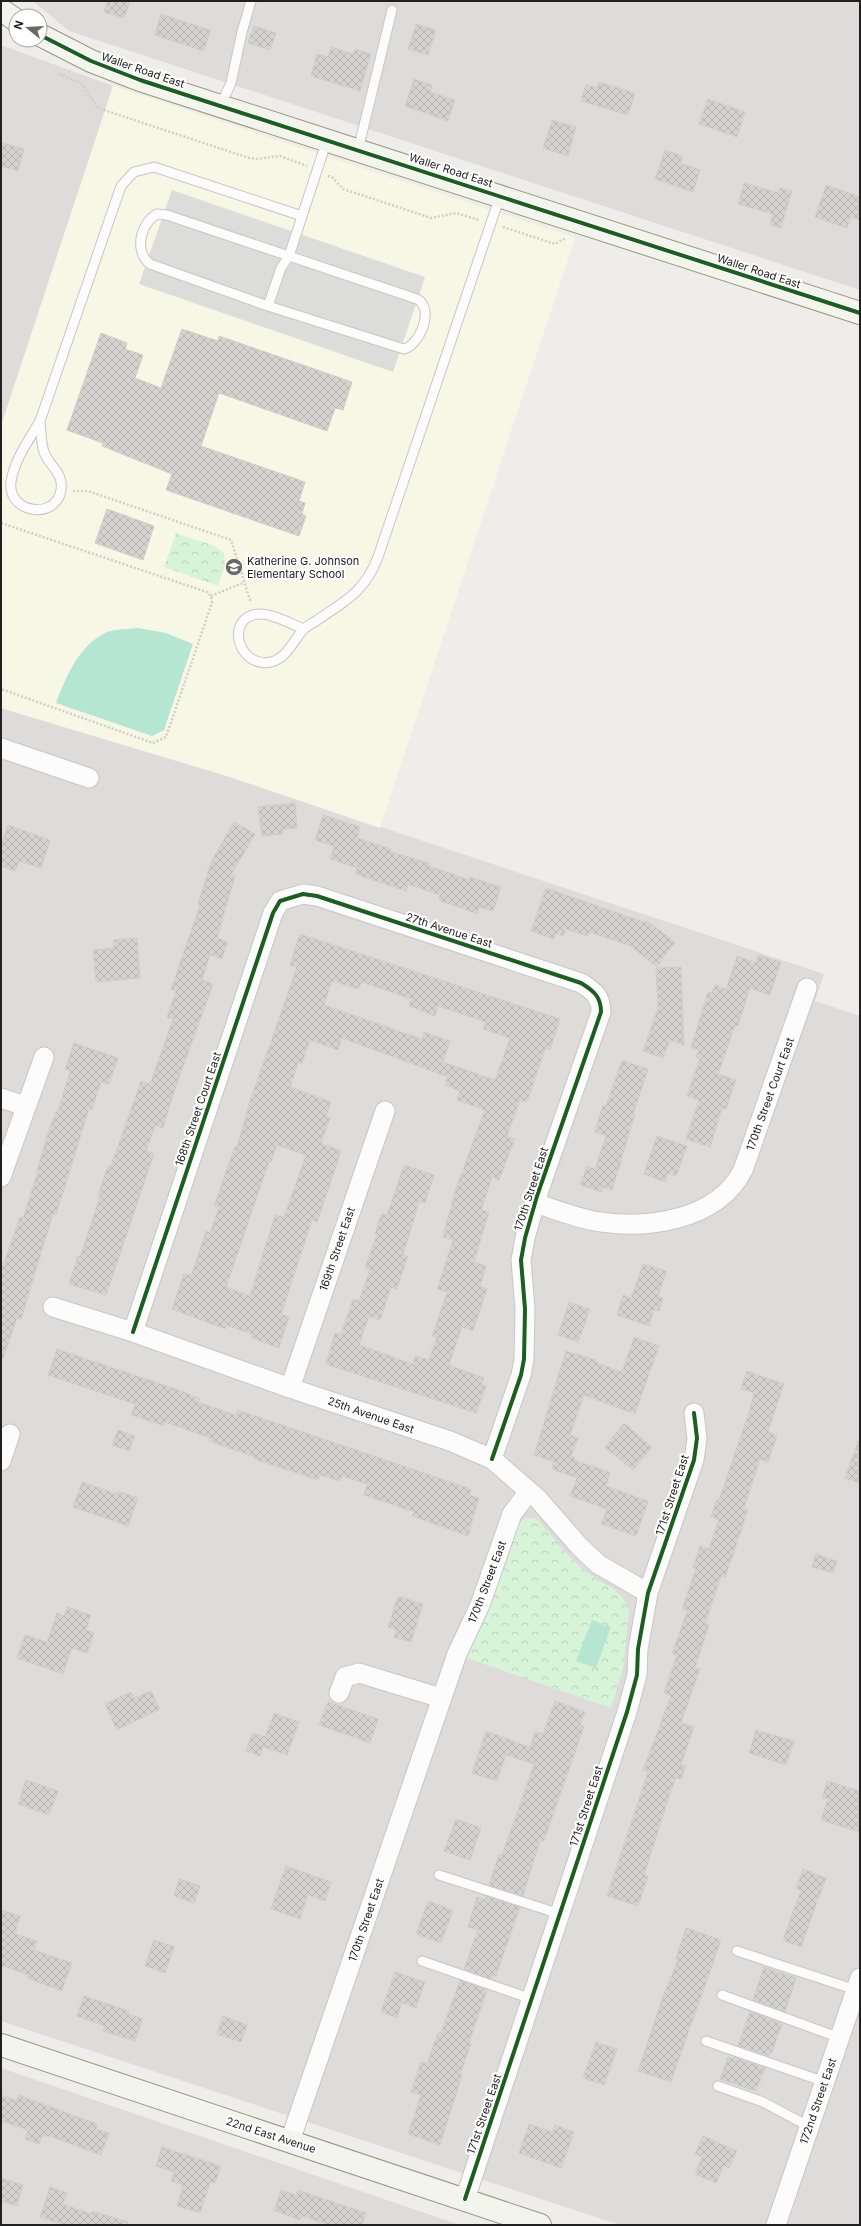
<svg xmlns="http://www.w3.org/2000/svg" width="861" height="2226" viewBox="0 0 861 2226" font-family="Inter,sans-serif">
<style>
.residential{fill:#dddcda}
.education{fill:#f7f7e5}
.religious{fill:#dcdcda}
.park{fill:url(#park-crowns)}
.pitch{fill:#b4e6d2}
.building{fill:url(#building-cross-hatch);stroke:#d1ceca;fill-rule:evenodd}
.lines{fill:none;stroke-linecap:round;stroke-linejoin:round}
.lane-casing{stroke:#c7c6c5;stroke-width:11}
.street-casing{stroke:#c7c6c5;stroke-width:21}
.secondary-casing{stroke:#969980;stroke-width:24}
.path{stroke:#d7cac8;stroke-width:2.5;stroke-dasharray:2 2;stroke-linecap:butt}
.lane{stroke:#fcfcfc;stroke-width:9}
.street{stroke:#fcfcfc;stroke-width:19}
.secondary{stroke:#f3f4ec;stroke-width:22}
.cycleway-casing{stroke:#fff;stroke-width:6}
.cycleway{stroke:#1b5e20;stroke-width:4}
.labels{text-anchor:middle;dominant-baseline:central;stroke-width:4;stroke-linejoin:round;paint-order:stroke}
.street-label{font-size:11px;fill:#202020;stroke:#fff}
.poi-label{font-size:11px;fill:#202020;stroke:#fff;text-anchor:start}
</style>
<defs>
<pattern id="park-crowns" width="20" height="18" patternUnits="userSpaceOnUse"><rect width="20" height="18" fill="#d7f4d8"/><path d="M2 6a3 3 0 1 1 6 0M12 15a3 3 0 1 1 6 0" fill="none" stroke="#b8d1b9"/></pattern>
<pattern id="building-cross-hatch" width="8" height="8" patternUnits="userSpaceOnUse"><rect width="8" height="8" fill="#d5d3d0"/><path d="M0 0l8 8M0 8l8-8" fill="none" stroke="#b7b5b2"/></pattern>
</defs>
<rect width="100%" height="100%" fill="#eeede9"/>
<path class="residential" d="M 33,1 L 860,1 L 860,290 L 69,31 Z
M 1,45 L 113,86 L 1,426 Z
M 1,708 L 227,776 L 824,974 L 815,1001 L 860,1016 L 860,2225 L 620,2225 L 1,2021 Z
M 1,2068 L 460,2225 L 1,2225 Z"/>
<path class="education" d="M 113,86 L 575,238 L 380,828 L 227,776 L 1,708 L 1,426 Z"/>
<path class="religious" d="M 172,190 L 425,277 L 393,372 L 139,284 Z"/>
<path class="park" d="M 176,533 L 215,546 L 224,553 L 225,566 L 218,586 L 164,567 Z
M 525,1518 L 533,1518 L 539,1521 C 552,1536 564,1552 578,1565 C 595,1582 622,1586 629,1611 L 623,1669 L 611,1708 L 464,1657 L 517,1524 Z"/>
<path class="pitch" d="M 138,628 L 166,633 L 193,644 L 164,730 L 152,736 L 56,703 C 67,675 78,646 107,632 C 116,629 129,629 138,628 Z
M 592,1620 L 611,1627 L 596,1668 L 576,1661 Z"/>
<path class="building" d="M 108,1 L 130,1 L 124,18 L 104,12 Z
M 161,14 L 210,30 L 204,51 L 155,35 Z
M 416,24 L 436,30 L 428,55 L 408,49 Z
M 254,26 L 276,33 L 270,50 L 248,43 Z
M 331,47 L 353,54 L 355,49 L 371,54 L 360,91 L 311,76 L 317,54 L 328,57 Z
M 414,79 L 432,85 L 430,92 L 455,100 L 448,121 L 405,106 Z
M 599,82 L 635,93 L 628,115 L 581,101 L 586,85 L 597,88 Z
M 708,99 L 745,112 L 737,137 L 699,124 Z
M 552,120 L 576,127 L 568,156 L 543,148 Z
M 3,143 L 24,149 L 18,171 L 1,166 Z
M 665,150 L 683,156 L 680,163 L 700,170 L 693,192 L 655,179 Z
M 744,183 L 779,193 L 780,188 L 792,191 L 781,228 L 770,225 L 773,214 L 738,204 Z
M 826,185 L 860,197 L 860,220 L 851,217 L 847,228 L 815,217 Z
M 182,329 L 218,341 L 219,336 L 352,382 L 343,410 L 335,408 L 327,431 L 219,393 L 201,446 L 305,482 L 299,501 L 305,503 L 302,514 L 306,516 L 299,536 L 166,490 L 172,474 L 102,446 L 103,443 L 67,430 L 101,333 L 127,343 L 125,349 L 143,355 L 135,378 L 161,388 Z
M 107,509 L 154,526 L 143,560 L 95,543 Z
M 295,803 L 297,828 L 283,829 L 283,834 L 262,836 L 258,807 Z
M 323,815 L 360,827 L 357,838 L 391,849 L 391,852 L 429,863 L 429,866 L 469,880 L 470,877 L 501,887 L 493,911 L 479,907 L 477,914 L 439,900 L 440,895 L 408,884 L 406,891 L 355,874 L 357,868 L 330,859 L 334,846 L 315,840 Z
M 234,822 L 255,834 L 231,875 L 235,876 L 217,938 L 228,942 L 222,959 L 210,955 L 202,980 L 213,984 L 174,1092 L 163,1128 L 155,1125 L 146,1151 L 154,1154 L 106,1295 L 69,1284 L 78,1256 L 80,1257 L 100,1196 L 98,1195 L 108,1166 L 111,1166 L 141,1081 L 150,1084 L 173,1019 L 167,1017 L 176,991 L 171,989 L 200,905 L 198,904 L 211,862 Z
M 8,825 L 50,840 L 41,868 L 19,861 L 15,871 L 1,866 L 1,845 Z
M 546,888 L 646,923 L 647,921 L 675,942 L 657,967 L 631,946 L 589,932 L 588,936 L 566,929 L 563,936 L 556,933 L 554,939 L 531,931 Z
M 300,934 L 560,1019 L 550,1050 L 545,1049 L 527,1102 L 520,1100 L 507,1136 L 515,1139 L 499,1180 L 492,1177 L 481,1210 L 489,1212 L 474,1262 L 486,1266 L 480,1286 L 487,1289 L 473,1331 L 462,1327 L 449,1365 L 484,1378 L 481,1385 L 486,1386 L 476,1413 L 326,1364 L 335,1333 L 341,1334 L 353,1299 L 359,1301 L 370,1270 L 365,1268 L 377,1234 L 375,1234 L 381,1214 L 387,1215 L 404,1165 L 434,1175 L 425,1203 L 419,1202 L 403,1255 L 408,1256 L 397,1289 L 391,1287 L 380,1320 L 369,1316 L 359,1345 L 413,1364 L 415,1356 L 429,1360 L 437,1337 L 432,1336 L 447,1292 L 437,1289 L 453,1240 L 443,1237 L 456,1188 L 485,1110 L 457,1100 L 460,1091 L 445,1085 L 448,1077 L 342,1038 L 338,1050 L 310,1040 L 302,1064 L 298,1062 L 290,1087 L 331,1102 L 326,1116 L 330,1118 L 321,1143 L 341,1151 L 317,1222 L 312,1220 L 281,1314 L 289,1317 L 279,1348 L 251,1338 L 252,1334 L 226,1325 L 225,1329 L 172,1309 L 184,1273 L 191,1276 L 206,1231 L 210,1233 L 219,1207 L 214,1206 L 235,1147 L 237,1147 L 250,1101 L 297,967 L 290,965 ZM 332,981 L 358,989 L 362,982 L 411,999 L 409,1006 L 435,1016 L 438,1006 L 486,1022 L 483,1029 L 510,1038 L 495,1080 L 443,1062 L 450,1041 L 424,1032 L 422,1039 L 324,1005 ZM 277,1145 L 306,1155 L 284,1217 L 275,1215 L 250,1296 L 226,1287 L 269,1162 L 271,1162 Z
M 137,938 L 140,978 L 96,982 L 93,950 L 114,948 L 113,940 Z
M 758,955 L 781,962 L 770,995 L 750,988 L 738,1026 L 735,1025 L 718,1074 L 736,1080 L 726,1109 L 722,1108 L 710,1147 L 686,1139 L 699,1100 L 687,1096 L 700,1058 L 696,1057 L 699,1050 L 691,1047 L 708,992 L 712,993 L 715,985 L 726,989 L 737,956 L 756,963 Z
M 681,967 L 684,1045 L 670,1040 L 663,1058 L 643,1051 L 658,1008 L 656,968 Z
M 74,1043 L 118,1058 L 109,1084 L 101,1082 L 92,1110 L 89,1109 L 56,1215 L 53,1214 L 21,1319 L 17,1318 L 3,1359 L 1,1358 L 1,1272 L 20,1217 L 23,1218 L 38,1171 L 37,1170 L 48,1133 L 56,1111 L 58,1112 L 70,1071 L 65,1069 Z
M 622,1060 L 648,1069 L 633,1114 L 635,1114 L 621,1159 L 622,1159 L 612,1190 L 603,1187 L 601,1192 L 580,1185 L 587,1166 L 595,1169 L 606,1136 L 595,1132 L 603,1105 L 606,1106 Z
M 657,1136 L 687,1146 L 676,1176 L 668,1173 L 665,1182 L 644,1174 Z
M 643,1264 L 666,1271 L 658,1297 L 663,1298 L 659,1311 L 654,1310 L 649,1326 L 617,1315 L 623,1295 L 631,1298 Z
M 569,1302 L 590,1309 L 578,1342 L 558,1335 Z
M 634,1337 L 659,1346 L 635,1414 L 584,1395 L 570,1435 L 578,1438 L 571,1456 L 575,1457 L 574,1460 L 610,1472 L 606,1486 L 648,1501 L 636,1536 L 601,1524 L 607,1509 L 570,1496 L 577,1478 L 552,1469 L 554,1462 L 534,1455 L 566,1351 L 596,1360 L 595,1362 L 622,1372 Z
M 57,1349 L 176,1389 L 200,1399 L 198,1402 L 236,1415 L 238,1410 L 471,1489 L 469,1495 L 479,1498 L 468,1536 L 412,1516 L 414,1512 L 364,1495 L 367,1484 L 342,1476 L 340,1481 L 320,1475 L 318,1480 L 254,1459 L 255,1457 L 209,1441 L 210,1438 L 165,1422 L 164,1426 L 131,1415 L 135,1404 L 48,1375 Z
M 747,1371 L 784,1384 L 768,1432 L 777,1436 L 768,1462 L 760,1459 L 744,1508 L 748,1510 L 735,1549 L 725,1578 L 721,1576 L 705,1624 L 709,1625 L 695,1668 L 700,1669 L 681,1723 L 694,1727 L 681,1765 L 686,1766 L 681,1779 L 676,1778 L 670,1793 L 644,1875 L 648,1876 L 638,1906 L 607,1896 L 648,1772 L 643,1770 L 671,1696 L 664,1693 L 677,1655 L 672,1654 L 687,1611 L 682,1609 L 696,1568 L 693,1567 L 700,1546 L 709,1549 L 719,1519 L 711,1517 L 717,1499 L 719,1500 L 749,1413 L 754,1393 L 741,1389 Z
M 624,1423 L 652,1447 L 633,1470 L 605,1447 Z
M 118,1430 L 135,1436 L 129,1451 L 112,1445 Z
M 858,1441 L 860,1442 L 860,1483 L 845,1478 Z
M 82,1482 L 117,1494 L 118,1491 L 138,1498 L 128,1526 L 73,1507 Z
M 816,1554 L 837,1561 L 833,1573 L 812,1567 Z
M 398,1596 L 423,1604 L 411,1642 L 394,1637 L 396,1629 L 388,1627 Z
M 67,1607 L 91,1615 L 86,1630 L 94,1633 L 87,1653 L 72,1648 L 63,1674 L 17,1658 L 25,1635 L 47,1642 L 57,1613 L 64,1616 Z
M 151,1691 L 160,1709 L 117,1730 L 105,1704 L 131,1692 L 135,1698 Z
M 555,1701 L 585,1712 L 580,1725 L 584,1726 L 544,1841 L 540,1840 L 523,1896 L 489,1885 L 499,1854 L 502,1855 L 515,1819 L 534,1764 L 506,1755 L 497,1781 L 472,1773 L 486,1731 L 530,1747 L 535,1732 L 543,1734 Z
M 328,1702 L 378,1719 L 370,1743 L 319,1725 Z
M 274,1713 L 299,1722 L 287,1755 L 263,1747 L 260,1756 L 246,1751 L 252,1733 L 265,1737 Z
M 756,1730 L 794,1741 L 786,1765 L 749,1753 Z
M 26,1780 L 58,1791 L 49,1815 L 18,1804 Z
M 827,1781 L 860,1791 L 860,1832 L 821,1820 L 828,1799 L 822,1798 Z
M 456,1819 L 481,1828 L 470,1860 L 444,1851 Z
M 286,1866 L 331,1882 L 325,1901 L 308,1895 L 300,1919 L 271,1909 Z
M 803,1869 L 826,1878 L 801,1947 L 783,1940 L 801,1890 L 796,1889 Z
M 179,1879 L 200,1886 L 194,1903 L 174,1896 Z
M 486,1896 L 520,1907 L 496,1976 L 492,1975 L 491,1979 L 464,1969 L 478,1930 L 468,1927 L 477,1897 L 485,1900 Z
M 428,1901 L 453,1910 L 441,1943 L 416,1934 Z
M 1,1910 L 20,1916 L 15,1934 L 37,1941 L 34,1950 L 72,1963 L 62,1991 L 27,1978 L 28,1975 L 4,1966 L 1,1967 Z
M 686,1928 L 721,1940 L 671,2082 L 638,2071 L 660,2005 L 678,1959 L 676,1959 Z
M 154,1940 L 174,1947 L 165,1973 L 145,1966 Z
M 764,1967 L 796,1978 L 785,2012 L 753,2000 Z
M 395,1972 L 425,1982 L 416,2008 L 402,2003 L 397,2018 L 381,2012 Z
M 460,1980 L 487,1990 L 469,2043 L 471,2044 L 460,2075 L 462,2076 L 440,2145 L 408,2134 L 421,2095 L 411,2092 L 421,2062 L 427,2064 L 438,2033 L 441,2033 Z
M 84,1996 L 129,2011 L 128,2014 L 143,2019 L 135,2041 L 103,2031 L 105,2026 L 77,2016 Z
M 750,2011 L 782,2024 L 772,2053 L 770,2052 L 769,2056 L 738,2046 Z
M 223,2016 L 247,2025 L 241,2042 L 217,2034 Z
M 596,2042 L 617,2049 L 604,2085 L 583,2078 Z
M 728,2057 L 733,2059 L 734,2057 L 765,2068 L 756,2091 L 720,2079 Z
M 1,2095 L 17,2101 L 18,2095 L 97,2124 L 96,2129 L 109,2133 L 101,2155 L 52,2137 L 42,2135 L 39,2144 L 25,2139 L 28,2130 L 1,2121 Z
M 529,2124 L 552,2132 L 555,2125 L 574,2132 L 561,2168 L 519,2153 Z
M 703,2136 L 737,2151 L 729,2168 L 723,2166 L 716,2183 L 695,2174 L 702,2157 L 695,2154 Z
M 162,2147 L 221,2166 L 215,2183 L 210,2182 L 200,2213 L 177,2206 L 183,2185 L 171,2181 L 174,2172 L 156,2166 Z
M 1,2178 L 23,2185 L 17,2206 L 1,2201 Z
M 50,2187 L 67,2193 L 63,2204 L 91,2214 L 92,2211 L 128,2222 L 127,2225 L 64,2225 L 40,2217 Z
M 281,2190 L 296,2195 L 298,2190 L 366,2213 L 362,2225 L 329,2225 L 302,2216 L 300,2220 L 274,2210 Z"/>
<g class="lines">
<defs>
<path id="lane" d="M 220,106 L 231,83 L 242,32 L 251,1
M 358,150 L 392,10
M 268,306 L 150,264 C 134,251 140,224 157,214 L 167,215 L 411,297 C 413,298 418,299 420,301 C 433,314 419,345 404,349 L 268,306 L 281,268 L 289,256 L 327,140
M 40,421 L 121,186 L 134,172 L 154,167 L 302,216
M 40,421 C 41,431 41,443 44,452 C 49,466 64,473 61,490 C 56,521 7,513 11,482 C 14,460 29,440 40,421 Z
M 304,629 C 291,624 274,614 260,614 C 224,615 237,669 271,662 C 287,658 293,641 303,630 C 306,626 311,624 316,621 C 345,601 364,593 378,557 L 500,196
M 439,1875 L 560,1914
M 737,1951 L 856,1990
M 422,1961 L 532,1999
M 722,1995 L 840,2038
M 706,2041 L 825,2082
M 718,2086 L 763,2102 L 810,2127"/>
<path id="street" d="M 1,748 L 89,778
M 1,1098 L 25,1106
M 1,1177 L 44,1057
M 535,1203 C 554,1209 574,1217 594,1221 C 646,1230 717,1221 743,1170 L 807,988
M 53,1307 L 133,1332 L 290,1388 L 450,1441 L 492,1459 L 538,1499 L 579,1546 L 598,1564 L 648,1593
M 133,1332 L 273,913 L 280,901 L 303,894 L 317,896 L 581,983 C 594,991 601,997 601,1012 L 537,1196 L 525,1238 L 521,1260 L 525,1309 L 524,1359 L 521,1375 L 492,1459
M 290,1388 L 385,1111
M 1,1461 L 10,1434
M 339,1693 L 345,1677 L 359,1673 L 441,1698
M 290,2141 L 457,1654 L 480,1605 L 512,1514 L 529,1491
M 465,2199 L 627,1712 L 637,1675 L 638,1649 L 648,1593 L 694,1460 L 697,1438 L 694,1413
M 776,2225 L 860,1978"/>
<path id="secondary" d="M 1,10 L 16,20
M 40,35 L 91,61 L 140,80 L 860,313
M 1,2045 L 540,2225"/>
</defs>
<use href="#lane" class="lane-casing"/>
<use href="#street" class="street-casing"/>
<use href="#secondary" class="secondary-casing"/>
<path class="path" d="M 59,74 L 81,83 L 98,108 L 249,158 L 257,159 L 280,156 L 307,166
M 328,176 L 332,177 L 343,189 L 431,218 L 456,213 L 479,220
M 503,227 L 555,244 L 566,238
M 73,491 L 88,491 L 231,540 L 251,603
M 1,523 L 207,592 L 211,596 L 212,603 L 166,737 L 153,743 L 1,689
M 211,596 L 245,582"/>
<use href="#lane" class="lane"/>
<use href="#street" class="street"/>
<use href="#secondary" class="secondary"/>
<defs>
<path id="cycleway" d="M 40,35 L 91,61 L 140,80 L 860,313
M 133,1332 L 273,913 L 280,901 L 303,894 L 317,896 L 581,983 C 594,991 601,997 601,1012 L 537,1196 L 525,1238 L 521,1260 L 525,1309 L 524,1359 L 521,1375 L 492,1459
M 465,2199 L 627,1712 L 637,1675 L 638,1649 L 648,1593 L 694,1460 L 697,1438 L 694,1413"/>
</defs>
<use href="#cycleway" class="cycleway-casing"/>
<use href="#cycleway" class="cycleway"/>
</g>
<defs>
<symbol id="school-disc" viewBox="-11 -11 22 22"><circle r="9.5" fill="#686866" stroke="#fff"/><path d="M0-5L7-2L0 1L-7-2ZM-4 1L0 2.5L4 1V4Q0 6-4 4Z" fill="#fff"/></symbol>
</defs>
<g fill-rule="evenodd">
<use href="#school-disc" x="224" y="557" width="20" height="20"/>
</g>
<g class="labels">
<g class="street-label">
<text transform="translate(143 70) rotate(19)">Waller Road East</text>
<text transform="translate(451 170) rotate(18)">Waller Road East</text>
<text transform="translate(759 271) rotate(18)">Waller Road East</text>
<text transform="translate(449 930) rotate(18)">27th Avenue East</text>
<text transform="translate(770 1094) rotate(-70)">170th Street Court East</text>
<text transform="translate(198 1109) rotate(-71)">168th Street Court East</text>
<text transform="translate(531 1189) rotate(-72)">170th Street East</text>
<text transform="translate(337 1249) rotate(-71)">169th Street East</text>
<text transform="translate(371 1415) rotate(19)">25th Avenue East</text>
<text transform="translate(672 1495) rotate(-72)">171st Street East</text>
<text transform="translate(487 1582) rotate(-69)">170th Street East</text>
<text transform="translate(586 1806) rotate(-72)">171st Street East</text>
<text transform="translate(366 1920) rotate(-71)">170th Street East</text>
<text transform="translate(818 2101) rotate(-71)">172nd Street East</text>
<text transform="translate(484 2114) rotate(-71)">171st Street East</text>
<text transform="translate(271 2135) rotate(18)">22nd East Avenue</text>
</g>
<g class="poi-label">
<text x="247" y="561">Katherine G. Johnson<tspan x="247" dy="13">Elementary School</tspan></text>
</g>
</g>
<rect width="861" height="2226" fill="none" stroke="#202020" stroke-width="4"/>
<g transform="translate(28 28) rotate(288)"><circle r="19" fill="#ffffff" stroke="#a6a6a6"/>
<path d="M0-3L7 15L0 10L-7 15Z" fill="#686866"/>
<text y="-6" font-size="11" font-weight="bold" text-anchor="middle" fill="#202020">N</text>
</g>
</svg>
